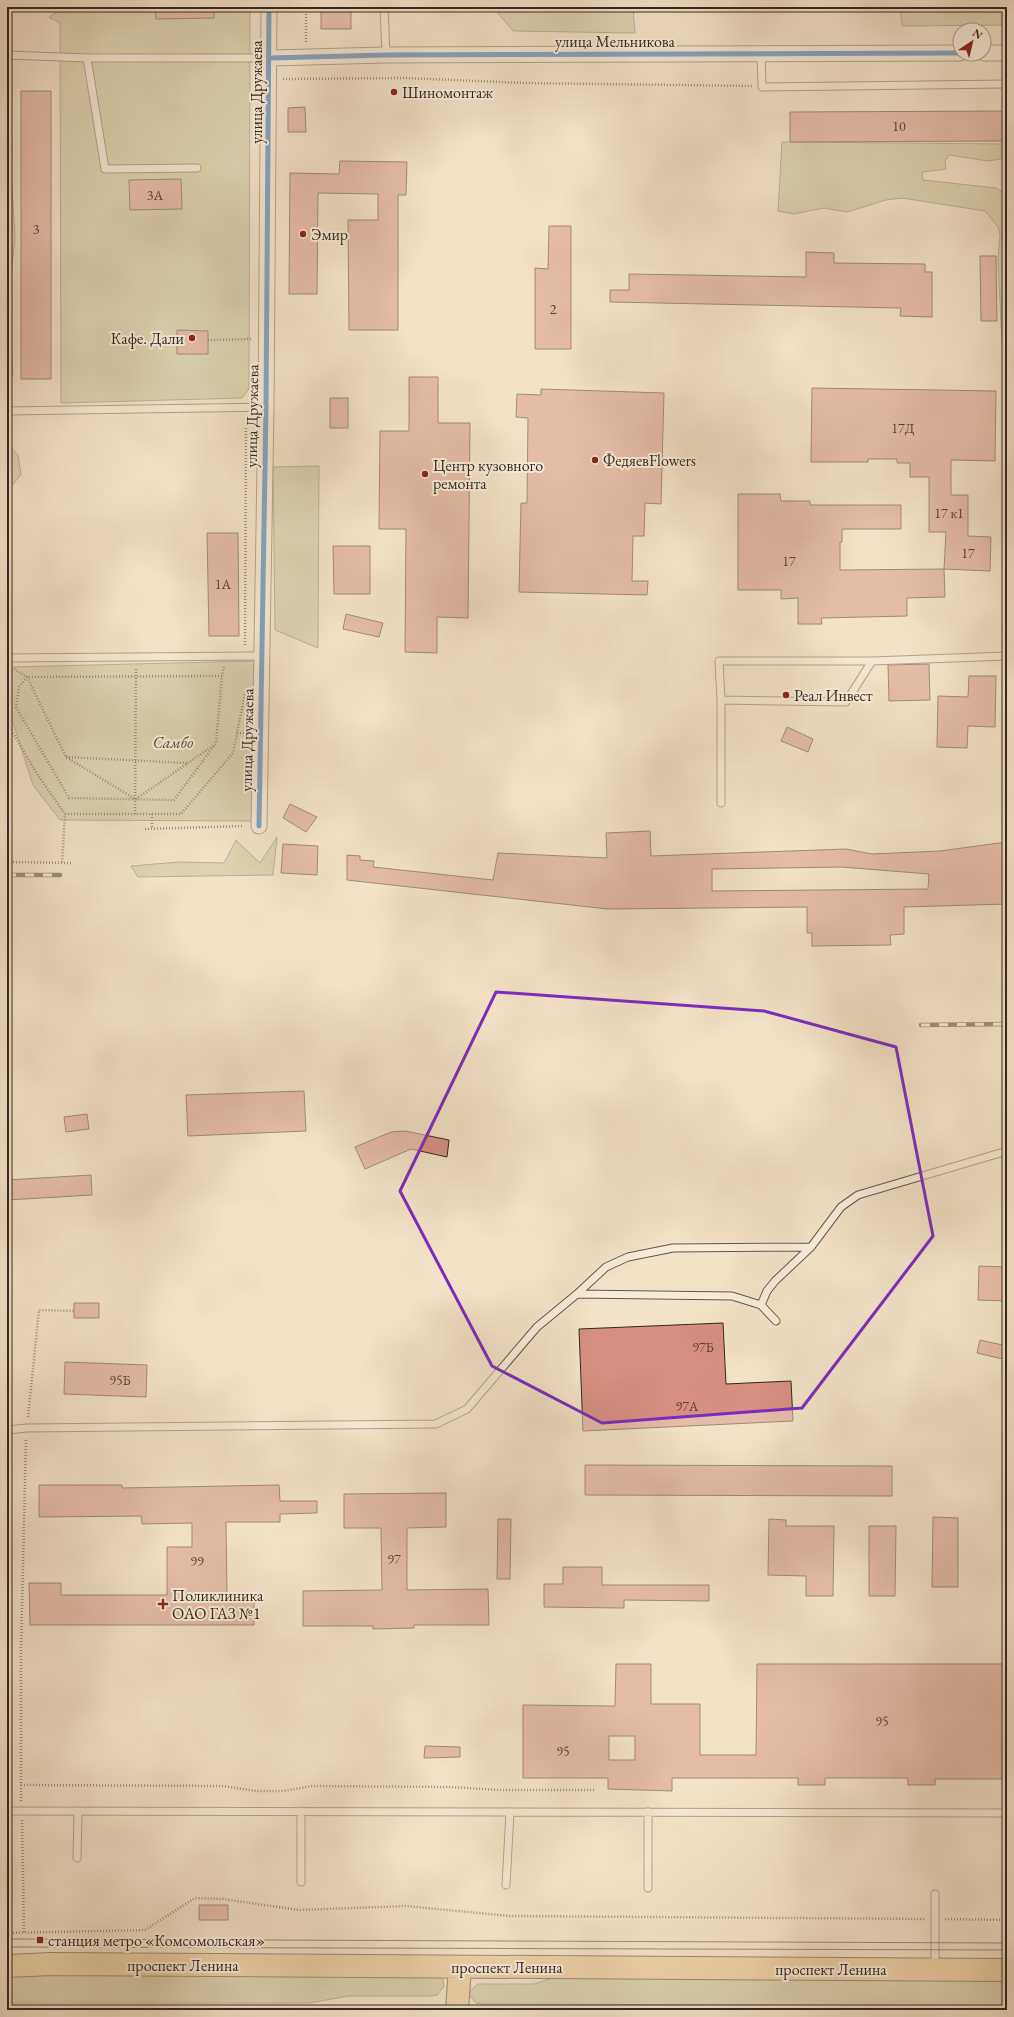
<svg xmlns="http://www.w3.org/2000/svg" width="1014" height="2017" viewBox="0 0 1014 2017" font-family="'EB Garamond',serif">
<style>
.green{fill:#bec293;stroke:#787459}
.building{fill:#d68f81;stroke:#33271f;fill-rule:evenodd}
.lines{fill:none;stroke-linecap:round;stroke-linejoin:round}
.service-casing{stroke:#635649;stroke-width:9}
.minor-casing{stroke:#635649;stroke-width:17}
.primary-casing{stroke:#33271f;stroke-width:24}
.path{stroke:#33271f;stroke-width:2.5;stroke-dasharray:1 2;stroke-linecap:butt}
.service{stroke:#f7ecdb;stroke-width:7}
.minor{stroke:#f7ecdb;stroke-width:15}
.primary{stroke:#e9c184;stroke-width:22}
.tram{stroke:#33271f;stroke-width:1}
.rail-casing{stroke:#33271f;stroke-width:4.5}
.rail{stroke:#f7ecdb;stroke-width:3;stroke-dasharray:9;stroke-linecap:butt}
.cycleway-casing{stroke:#f7ecdb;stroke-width:8}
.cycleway{stroke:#0057b8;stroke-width:5}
.marked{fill:none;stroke:#7b2cbf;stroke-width:3;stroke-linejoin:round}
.poi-dot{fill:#8f2418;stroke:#f7ecdb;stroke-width:1.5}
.labels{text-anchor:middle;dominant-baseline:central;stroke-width:4;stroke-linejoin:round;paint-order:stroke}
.number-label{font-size:14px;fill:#5c4138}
.street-label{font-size:16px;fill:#33271f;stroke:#f7ecdb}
.poi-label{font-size:16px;fill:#33271f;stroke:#f7ecdb;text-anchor:start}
.park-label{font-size:16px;font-style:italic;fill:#564e3c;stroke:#f7ecdb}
</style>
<rect width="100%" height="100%" fill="#f2e2c7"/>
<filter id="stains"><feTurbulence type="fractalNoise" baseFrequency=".005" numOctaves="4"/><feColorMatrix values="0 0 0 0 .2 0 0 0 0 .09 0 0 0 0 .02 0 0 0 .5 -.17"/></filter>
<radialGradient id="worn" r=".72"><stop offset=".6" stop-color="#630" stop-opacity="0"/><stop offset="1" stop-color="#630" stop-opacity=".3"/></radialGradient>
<path class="green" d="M 60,7 L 250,7 L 249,389 L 242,398 L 61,403 L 60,23 L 49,17 L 60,10 Z
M 493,7 L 633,7 L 635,33 L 513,31 Z
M 900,7 L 1007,7 L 1007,25 L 902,26 Z
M 782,142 L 1007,144 L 1007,158 L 988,161 L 949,155 L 945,161 L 946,169 L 922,172 L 923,180 L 996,188 L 1007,196 L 1007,406 L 1005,405 L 998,260 L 1000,235 L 998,227 L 985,211 L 902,198 L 886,200 L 847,212 L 824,208 L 794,214 L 778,211 Z
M 7,185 L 12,185 L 15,239 L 8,303 L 13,375 L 7,376 Z
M 7,443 L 18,455 L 21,475 L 13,484 L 7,487 Z
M 319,466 L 318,648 L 275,630 L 273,467 Z
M 255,661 L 252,821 L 60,820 L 33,785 L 9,710 L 10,667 Z
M 277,837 L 273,875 L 138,877 L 131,866 L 179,862 L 224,863 L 236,840 L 260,863 Z
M 7,1974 L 439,1976 L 443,1980 L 444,1986 L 437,1995 L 431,1996 L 348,1996 L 310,2003 L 7,2003 Z
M 552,1978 L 1007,1979 L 1007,2006 L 483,2004 L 476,2003 L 470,1996 L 470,1991 L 478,1984 L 534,1984 Z"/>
<path class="building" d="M 155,7 L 214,7 L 214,18 L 156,19 Z
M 321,7 L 351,7 L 351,29 L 321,29 Z
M 21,91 L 51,91 L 51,379 L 21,379 Z
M 305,107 L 306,132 L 288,132 L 288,108 Z
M 1007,111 L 1007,141 L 790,142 L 790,112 Z
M 340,161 L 407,162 L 406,195 L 398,195 L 398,330 L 349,330 L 348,220 L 378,220 L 378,194 L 318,193 L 317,294 L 289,294 L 290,173 L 339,174 Z
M 181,179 L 182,209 L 130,210 L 129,180 Z
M 549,226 L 571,226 L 571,349 L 535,349 L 535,268 L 548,269 Z
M 806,252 L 834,253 L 834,263 L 925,264 L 925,272 L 932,272 L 932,317 L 900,316 L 901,308 L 610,302 L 610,290 L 629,290 L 629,274 L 806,277 Z
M 980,256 L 996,256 L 997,321 L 981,321 Z
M 177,330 L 208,331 L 208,354 L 177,354 Z
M 409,377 L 438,377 L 438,423 L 470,423 L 468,618 L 437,617 L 437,653 L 405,652 L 406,529 L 379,529 L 380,431 L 409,431 Z
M 812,388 L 996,391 L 995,461 L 951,460 L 951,495 L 968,495 L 968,536 L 991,537 L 990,571 L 944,569 L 946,532 L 929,532 L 929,477 L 910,477 L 910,463 L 897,463 L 897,459 L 868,459 L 868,462 L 811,462 Z
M 541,389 L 664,393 L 661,504 L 645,503 L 644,536 L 633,536 L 632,581 L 648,581 L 647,595 L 519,592 L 521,503 L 527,503 L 528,418 L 516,417 L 517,394 L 541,395 Z
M 330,398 L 348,398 L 348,428 L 330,428 Z
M 738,494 L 780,494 L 781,501 L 810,501 L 810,505 L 901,505 L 901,529 L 842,529 L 842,542 L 840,542 L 840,570 L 944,569 L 945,597 L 907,598 L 907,616 L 821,618 L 822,624 L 798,624 L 798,598 L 781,599 L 781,590 L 738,590 Z
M 207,533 L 238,533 L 239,636 L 209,636 Z
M 333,546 L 370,546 L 370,594 L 334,594 Z
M 346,614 L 383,623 L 379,637 L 343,629 Z
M 929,664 L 930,700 L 889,701 L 888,665 Z
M 969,676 L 996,676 L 995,727 L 968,726 L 967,748 L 937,747 L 938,696 L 968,697 Z
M 787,727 L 813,739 L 808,752 L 781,741 Z
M 290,804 L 317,817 L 306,832 L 283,818 Z
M 650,831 L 651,856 L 846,849 L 872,854 L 940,851 L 1007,842 L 1007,904 L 904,907 L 904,934 L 890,935 L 891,945 L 812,946 L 812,933 L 807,933 L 807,907 L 608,909 L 347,880 L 347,855 L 360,856 L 360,860 L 374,861 L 373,867 L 493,880 L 498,853 L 607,858 L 606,833 ZM 842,867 L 929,874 L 928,889 L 712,891 L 712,869 Z
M 283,844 L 318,846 L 317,875 L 281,873 Z
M 304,1091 L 306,1131 L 188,1136 L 186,1095 Z
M 87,1114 L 89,1129 L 66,1132 L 64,1117 Z
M 405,1131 L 449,1140 L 447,1157 L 411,1149 L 365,1169 L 355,1147 L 391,1132 Z
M 91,1175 L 92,1195 L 7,1200 L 7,1180 Z
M 979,1266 L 1007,1267 L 1007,1301 L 978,1300 Z
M 74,1303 L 99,1303 L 99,1318 L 74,1318 Z
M 723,1323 L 726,1384 L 791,1381 L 793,1421 L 583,1431 L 579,1329 Z
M 980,1340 L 1007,1346 L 1007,1360 L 977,1353 Z
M 65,1362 L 147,1365 L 146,1397 L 64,1394 Z
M 585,1465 L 892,1466 L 892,1496 L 585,1495 Z
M 39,1485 L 122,1485 L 122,1488 L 279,1485 L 280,1501 L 317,1501 L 317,1513 L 280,1514 L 280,1522 L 226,1522 L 227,1595 L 254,1595 L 254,1625 L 30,1625 L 29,1583 L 61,1583 L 61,1595 L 167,1595 L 167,1547 L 192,1547 L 192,1523 L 142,1524 L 141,1516 L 39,1517 Z
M 446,1493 L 446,1527 L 407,1528 L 407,1590 L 488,1589 L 489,1625 L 414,1625 L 414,1628 L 373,1629 L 373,1626 L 303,1626 L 303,1591 L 382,1590 L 381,1528 L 344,1528 L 344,1494 Z
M 933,1517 L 958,1518 L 958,1587 L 932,1587 Z
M 498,1519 L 511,1519 L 510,1579 L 497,1579 Z
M 769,1519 L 786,1520 L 786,1526 L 834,1526 L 833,1596 L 806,1596 L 806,1576 L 768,1575 Z
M 869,1526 L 896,1526 L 895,1596 L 869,1596 Z
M 563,1567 L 602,1567 L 602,1585 L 709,1585 L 709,1601 L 624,1600 L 624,1608 L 544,1607 L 544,1584 L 563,1584 Z
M 616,1664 L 651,1664 L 651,1704 L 700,1704 L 700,1755 L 756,1755 L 757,1664 L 1007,1664 L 1007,1779 L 935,1779 L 935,1785 L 908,1785 L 908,1778 L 825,1778 L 825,1785 L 798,1785 L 798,1778 L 672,1778 L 672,1791 L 608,1789 L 608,1778 L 523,1778 L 523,1705 L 615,1706 ZM 609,1736 L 635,1736 L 635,1760 L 609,1760 Z
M 425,1746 L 460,1747 L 460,1757 L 424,1758 Z
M 199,1905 L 228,1905 L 228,1920 L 199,1920 Z"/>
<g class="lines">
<defs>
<path id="service" d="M 384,7 L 386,55
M 761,54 L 762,87 L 1007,84
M 7,55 L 87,58 L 270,58
M 87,58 L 105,169 L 197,168
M 7,411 L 266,407
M 7,658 L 261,656
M 872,661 L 846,702 L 721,700 L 719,661 L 872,661 L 1007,656
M 721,803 L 721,700
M 577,1294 L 606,1267 L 628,1257 L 673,1248 L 811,1247
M 761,1305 L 767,1291 L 775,1281 L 811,1247 L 841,1207 L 858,1195 L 1007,1151
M 7,1430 L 27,1428 L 436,1424 L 467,1409 L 537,1327 L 577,1294 L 732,1296 L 761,1305 L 776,1321
M 7,1811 L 1007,1813
M 648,1812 L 648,1888
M 77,1858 L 78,1811
M 301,1882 L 301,1811
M 506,1885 L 510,1812
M 935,1968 L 935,1894"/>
<path id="minor" d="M 984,53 L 1007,53
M 270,58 L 386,55 L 960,53
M 259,826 L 266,407 L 269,7"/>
<path id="primary" d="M 7,1966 L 51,1964 L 1007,1970
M 457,2010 L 460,1967"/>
</defs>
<use href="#service" class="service-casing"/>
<use href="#minor" class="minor-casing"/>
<use href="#primary" class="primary-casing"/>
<path class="path" d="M 1005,7 L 1007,9
M 306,42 L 306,7
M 283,79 L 406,78 L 524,83 L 752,86
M 208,340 L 252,339
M 245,645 L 246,418
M 14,669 L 27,677 L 66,757 L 135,799
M 222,676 L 27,677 L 19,687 L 16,707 L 69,798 L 174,800 L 216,743 L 222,676 L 224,666
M 7,713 L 9,726 L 35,771 L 65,814 L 62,863
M 237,733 L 247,733
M 66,757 L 187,763
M 136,799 L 214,745
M 65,814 L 181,814 L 233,753 L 245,693
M 135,814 L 136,667
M 152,814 L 152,828
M 145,829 L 244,826
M 7,862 L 71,863
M 28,1417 L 39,1310 L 74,1311
M 21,1785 L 223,1786 L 256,1791 L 284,1791 L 312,1786 L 450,1787 L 499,1790 L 596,1790
M 21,1801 L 21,1650 L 26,1438
M 22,1820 L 24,1933
M 945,1919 L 1007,1920
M 7,1933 L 145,1930 L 195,1898 L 223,1899 L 299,1910 L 405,1906 L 510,1916 L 926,1919"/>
<use href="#service" class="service"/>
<use href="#minor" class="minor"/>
<use href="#primary" class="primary"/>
<path class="tram" d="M 7,1939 L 1007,1943
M 7,1947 L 1007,1950"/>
<defs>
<path id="rail" d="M 7,875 L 60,875
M 921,1025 L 1007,1024"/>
</defs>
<use href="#rail" class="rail-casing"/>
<use href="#rail" class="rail"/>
<defs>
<path id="cycleway" d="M 270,58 L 386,55 L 960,53
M 259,826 L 266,407 L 269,7"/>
</defs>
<use href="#cycleway" class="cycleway-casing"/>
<use href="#cycleway" class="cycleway"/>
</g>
<path d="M0 0H1014V2017H0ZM 496,992 L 764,1011 L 896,1047 L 933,1236 L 802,1408 L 602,1423 L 492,1366 L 400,1191 Z" fill="#f2e2c7" fill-opacity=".55" fill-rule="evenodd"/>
<path class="marked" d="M 496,992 L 764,1011 L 896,1047 L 933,1236 L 802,1408 L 602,1423 L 492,1366 L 400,1191 Z"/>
<g class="poi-dot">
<circle cx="394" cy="92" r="4"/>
<circle cx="303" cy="234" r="4"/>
<circle cx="192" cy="338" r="4"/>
<circle cx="595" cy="460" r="4"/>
<circle cx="425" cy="474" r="4"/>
<circle cx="786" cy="695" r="4"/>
<path d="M161 1598h4v4h4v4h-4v4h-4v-4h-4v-4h4z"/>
<rect x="36" y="1936" width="8" height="8" rx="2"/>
</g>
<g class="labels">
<g class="number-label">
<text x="899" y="126">10</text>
<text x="155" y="195">3А</text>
<text x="36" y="229">3</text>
<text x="553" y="309">2</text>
<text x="903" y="428">17Д</text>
<text x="949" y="513">17 к1</text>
<text x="968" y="553">17</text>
<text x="789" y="561">17</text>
<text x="223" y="584">1А</text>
<text x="703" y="1347">97Б</text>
<text x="120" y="1380">95Б</text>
<text x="687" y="1406">97А</text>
<text x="394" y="1559">97</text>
<text x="197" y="1561">99</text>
<text x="882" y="1721">95</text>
<text x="563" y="1751">95</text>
</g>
<g class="street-label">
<text x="615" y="41">улица Мельникова</text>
<text transform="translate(256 92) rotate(-90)">улица Дружаева</text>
<text transform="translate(252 416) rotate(-89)">улица Дружаева</text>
<text transform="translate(247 740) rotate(-89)">улица Дружаева</text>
<text x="183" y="1965">проспект Ленина</text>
<text x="507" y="1967">проспект Ленина</text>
<text x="831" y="1969">проспект Ленина</text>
</g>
<g class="poi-label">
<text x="402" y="92">Шиномонтаж</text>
<text x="311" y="234">Эмир</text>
<text x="184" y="338" text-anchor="end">Кафе. Дали</text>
<text x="603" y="460">ФедяевFlowers</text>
<text x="433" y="465">Центр кузовного<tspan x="433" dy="18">ремонта</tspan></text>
<text x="794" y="695">Реал Инвест</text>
<text x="172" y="1595">Поликлиника<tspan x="172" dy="18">ОАО ГАЗ №1</tspan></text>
<text x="48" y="1940">станция метро «Комсомольская»</text>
</g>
<g class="park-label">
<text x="173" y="742">Самбо</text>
</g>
</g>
<rect width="1014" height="2017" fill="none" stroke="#f2e2c7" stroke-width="24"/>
<rect x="8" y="8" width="998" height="2001" fill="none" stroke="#33271f" stroke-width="2"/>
<rect x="12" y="12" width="990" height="1993" fill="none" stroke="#33271f"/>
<g transform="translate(972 42) rotate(35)"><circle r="19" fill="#f7ecdb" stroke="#a99d90"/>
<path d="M0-3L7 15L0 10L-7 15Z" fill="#8f2418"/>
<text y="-6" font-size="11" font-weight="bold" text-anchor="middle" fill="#33271f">N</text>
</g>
<rect width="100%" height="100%" filter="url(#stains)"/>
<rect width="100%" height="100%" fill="url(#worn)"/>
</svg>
